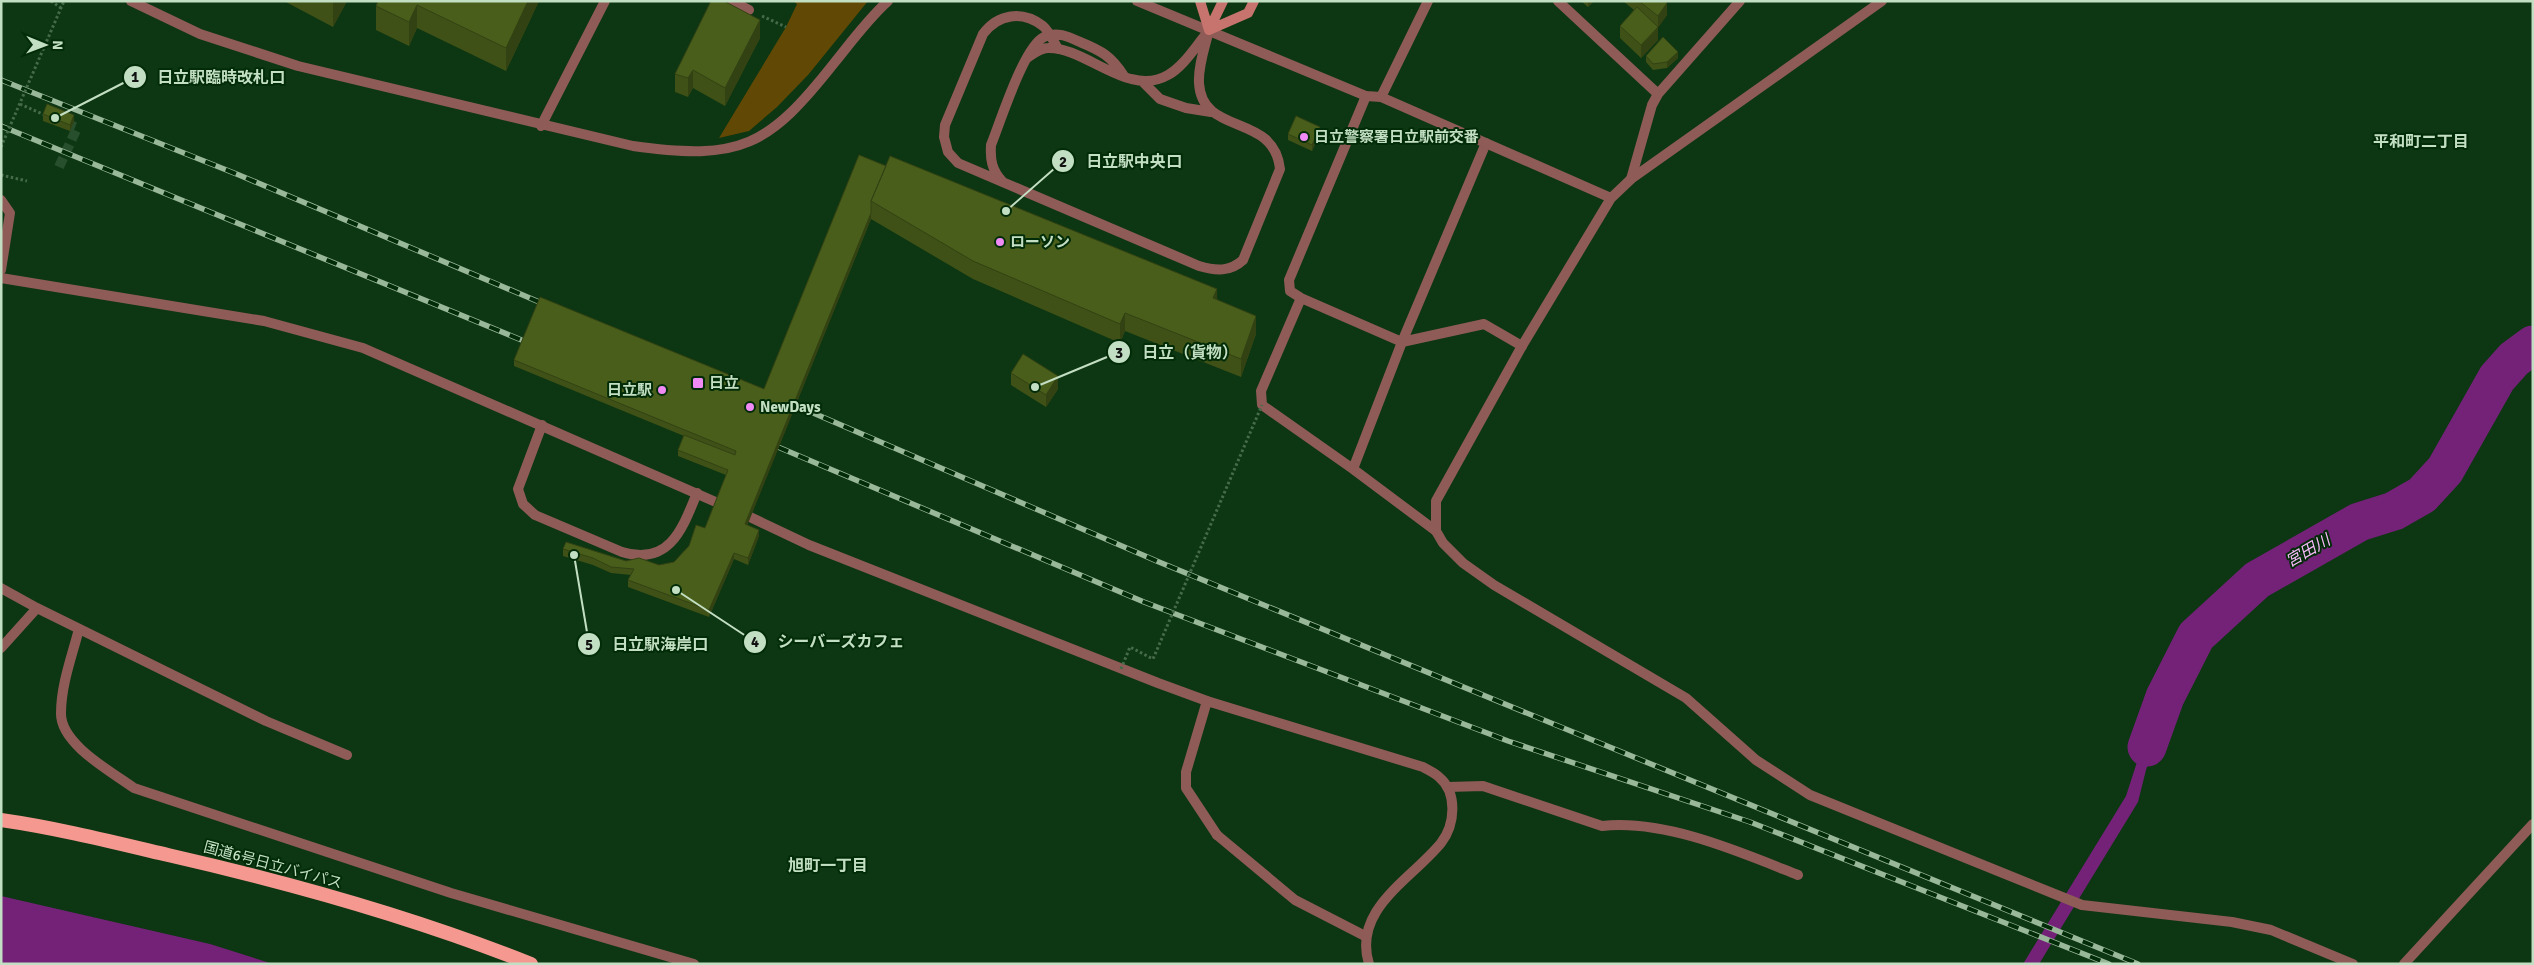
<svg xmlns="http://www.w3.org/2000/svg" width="2534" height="965" viewBox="0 0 2534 965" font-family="Signika,'Noto Sans JP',sans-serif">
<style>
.green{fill:#614804}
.water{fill:#732278}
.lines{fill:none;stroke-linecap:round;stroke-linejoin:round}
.river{stroke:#732278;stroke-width:39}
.pedestrian-tunnel{stroke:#284f2d;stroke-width:10;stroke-dasharray:10 5;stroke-linecap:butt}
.path{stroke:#466b4a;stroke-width:3;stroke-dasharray:2.5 2.5;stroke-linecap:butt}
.service{stroke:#8f5b56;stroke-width:10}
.minor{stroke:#8f5b56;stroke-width:10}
.tertiary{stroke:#8f5b56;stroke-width:10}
.secondary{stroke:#c6746d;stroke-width:10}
.trunk{stroke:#f49890;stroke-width:14}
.rail-casing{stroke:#99b89a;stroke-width:5.5}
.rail{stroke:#022c08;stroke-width:4;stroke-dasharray:11;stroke-linecap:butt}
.path-bridge{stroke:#466b4a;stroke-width:3;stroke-dasharray:2.5 2.5;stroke-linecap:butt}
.wall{fill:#3f5117}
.shaded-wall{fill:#334213}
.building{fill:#495e1b;stroke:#334213}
.poi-dot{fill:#f08bf5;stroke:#022c08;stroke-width:2}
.labels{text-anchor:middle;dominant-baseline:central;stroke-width:4;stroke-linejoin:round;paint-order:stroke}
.poi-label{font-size:15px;font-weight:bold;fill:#c3dfc3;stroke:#022c08;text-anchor:start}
.street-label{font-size:15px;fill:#c3dfc3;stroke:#022c08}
.neighbourhood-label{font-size:16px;font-weight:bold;fill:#c3dfc3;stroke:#022c08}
.water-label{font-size:16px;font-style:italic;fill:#f9bafb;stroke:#022c08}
.leader{fill:none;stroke:#c3dfc3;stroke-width:2}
.callout-dot{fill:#c3dfc3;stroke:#022c08;stroke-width:2}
.mark-label{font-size:15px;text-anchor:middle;font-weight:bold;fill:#111}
.callout-label{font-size:16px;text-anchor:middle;font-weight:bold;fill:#c3dfc3;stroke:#022c08;stroke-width:4;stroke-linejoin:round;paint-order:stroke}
</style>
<rect width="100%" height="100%" fill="#0d3612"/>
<path class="green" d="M 793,1 L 868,1 L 808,75 L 777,107 L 749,131 L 719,138 L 786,27 L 797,4 Z"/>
<path class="water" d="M 2159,694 L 2170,700 L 2146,770 L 2138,802 L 2039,964 L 2023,964 L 2126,796 Z
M 1,896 L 210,944 L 273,964 L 1,964 Z"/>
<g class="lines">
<path class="river" d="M 2147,747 L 2165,697 L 2196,636 L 2257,580 L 2359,522 L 2394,511 L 2422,495 L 2445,470 L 2497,378 L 2514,359 L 2533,345"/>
<path class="pedestrian-tunnel" d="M 59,167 L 77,128 L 60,121"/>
<path class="path" d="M 51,1 L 61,8
M 762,16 L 786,27
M 20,104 L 45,115
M 1,175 L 27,181"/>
<path class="service" d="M 1058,49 C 1054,42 1049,31 1043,26 C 1022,10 998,14 983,34 L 945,125 L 944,137 L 948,152 L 958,163 L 1199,266 C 1216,271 1230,272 1243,260 L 1280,169 C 1274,112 1202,137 1199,83 C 1198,66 1205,47 1209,30
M 1027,58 C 1033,54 1040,48 1048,48 C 1086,47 1128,98 1168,75 C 1184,66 1195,47 1207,33
M 1142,81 L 1160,99 L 1186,108 L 1211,112
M 1002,181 C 992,170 990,160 991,145 C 1000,123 1024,46 1044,37 C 1057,31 1069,37 1080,42 C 1102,51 1111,56 1124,76
M 542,425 L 518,489 L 523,504 L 535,515 L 622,552 C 669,566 682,530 697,493
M 1207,701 L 1186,772 L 1186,788 L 1217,835
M 1448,787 L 1483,786 L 1602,826 C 1665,819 1740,852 1798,875"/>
<path class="minor" d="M 732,1 L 749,10
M 1558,1 L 1658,94
M 1366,96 L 1289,280 L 1290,291 L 1301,298 L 1402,342 L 1484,324 L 1522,346
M 1381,97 L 1428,1
M 1631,179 L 1652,105 L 1658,94 L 1740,1
M 1,200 L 10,213 L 1,270
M 1301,298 L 1261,391 L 1262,405 L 1353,469 L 1436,531
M 1353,469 L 1402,342 L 1486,143
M 1,588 L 37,608 L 266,721 L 347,755
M 79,629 C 72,656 61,685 61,713 C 60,744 112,772 134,788 L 451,893 L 694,964
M 1,648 L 37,608
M 1217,835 L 1295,900 L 1365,936
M 2404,964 L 2533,824"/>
<path class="tertiary" d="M 131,1 L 200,34 L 298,66 L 633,146 C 741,161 768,147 835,62 C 852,41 868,19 888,1
M 1137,1 L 1366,96 L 1381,97 L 1611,198
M 1882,1 L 1631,179 L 1611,198 L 1522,346 L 1436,501 L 1436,531 L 1443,543 L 1463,563 L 1494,585 L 1686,698 L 1756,760 L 1810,795 L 2082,905 L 2232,922 L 2271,930 L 2353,964
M 541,126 L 605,1
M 1,278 L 264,321 L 363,348 L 718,503
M 750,517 L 809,545 L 1158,683 L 1207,701 L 1423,767 C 1428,770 1435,773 1439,777 C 1458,793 1455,825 1441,843 C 1412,879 1352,909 1369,964"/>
<path class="secondary" d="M 1200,1 L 1209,30
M 1209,30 L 1248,13 L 1254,1
M 1209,30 L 1223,1"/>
<path class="trunk" d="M 1,820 C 57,828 113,842 168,855 C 291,883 413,917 531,964"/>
<defs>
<path id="rail" d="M 1,80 L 239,175 L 551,307
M 1,126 L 524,341
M 783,400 L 1159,562 L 2138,964
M 778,447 L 1144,602 L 1508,741 L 1750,822 L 2109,964"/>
</defs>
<use href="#rail" class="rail-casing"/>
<use href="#rail" class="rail"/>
<path class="path-bridge" d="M 1,147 L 64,1
M 1121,669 L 1130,647 L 1153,659 L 1262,405"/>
</g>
<path class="wall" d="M 284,1 L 347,1 L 333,27 Z
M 378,1 L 539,1 L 506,71 L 417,28 L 409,46 L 376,30 L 376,6 Z
M 1581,1 L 1594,1 L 1588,7 Z
M 1623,1 L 1665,1 L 1667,15 L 1658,27 L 1658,40 L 1641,58 L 1620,38 L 1620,26 L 1634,10 Z
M 760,38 L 725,106 L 693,88 L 688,97 L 675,92 L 675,74 Z
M 1646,56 L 1678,58 L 1667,68 L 1653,70 L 1646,62 Z
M 43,114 L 74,121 L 70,131 L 43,121 Z
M 1320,133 L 1312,151 L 1288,140 L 1288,134 Z
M 859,155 L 1217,299 L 1256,334 L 1241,377 L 1125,331 L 1120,343 L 973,279 L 871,219 L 747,525 L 759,536 L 748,565 L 734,559 L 709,617 L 628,587 L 628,580 L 631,575 L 611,573 L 593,565 L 563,556 L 563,549 L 626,561 L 659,565 L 674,562 L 705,528 L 726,475 L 678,456 L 678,450 L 684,436 L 514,366 L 514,360 L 764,389 Z
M 1011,373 L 1058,389 L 1046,407 L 1011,385 Z"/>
<path class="shaded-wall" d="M 334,1 L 347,1 L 333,27 L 333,3 Z
M 528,1 L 539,1 L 506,71 L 506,48 Z
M 1588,1 L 1594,1 L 1588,7 Z
M 1667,3 L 1667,15 L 1658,28 L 1658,40 L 1641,58 L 1641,45 L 1658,28 L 1658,16 Z
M 417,5 L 417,28 L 409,46 L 409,22 Z
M 760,20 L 760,38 L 725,106 L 725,88 Z
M 1678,52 L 1678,58 L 1667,68 L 1667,62 Z
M 693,70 L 693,88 L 688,97 L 688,78 Z
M 74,115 L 74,121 L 70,131 L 70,125 Z
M 1320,127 L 1320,133 L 1312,151 L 1312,145 Z
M 871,213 L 871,219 L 745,531 L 745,524 Z
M 1217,289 L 1217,307 L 1213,298 Z
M 1125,313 L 1125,331 L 1120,343 L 1120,324 Z
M 1256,316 L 1256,334 L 1241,377 L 1241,359 Z
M 1058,376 L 1058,389 L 1046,407 L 1046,395 Z
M 759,530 L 759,536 L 748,565 L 748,558 Z
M 734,553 L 734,559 L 709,617 L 709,610 Z"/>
<path class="building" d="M 378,1 L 528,1 L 506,48 L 417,5 L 409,22 L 376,6 Z
M 711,1 L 724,1 L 760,20 L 725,88 L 693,70 L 688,78 L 675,74 Z
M 1639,1 L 1665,1 L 1667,3 L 1658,16 Z
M 1637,7 L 1658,27 L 1641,45 L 1620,26 Z
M 1663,37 L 1678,52 L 1667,62 L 1653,64 L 1646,56 Z
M 47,104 L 74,115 L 70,125 L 43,114 Z
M 1296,116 L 1320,127 L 1312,145 L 1288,134 Z
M 859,155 L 886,166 L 871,201 L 871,213 L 745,524 L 759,530 L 748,558 L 734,553 L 709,610 L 628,580 L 634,569 L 611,567 L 593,558 L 563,549 L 566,542 L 626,561 L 639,558 L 659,565 L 674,562 L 689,546 L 696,525 L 705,528 L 728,470 L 678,450 L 684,435 L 735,455 L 736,451 L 514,360 L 540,297 L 764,389 Z
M 890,156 L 1217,289 L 1213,298 L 1256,316 L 1241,359 L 1125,313 L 1120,324 L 973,261 L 871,201 Z
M 1023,354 L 1058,376 L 1046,395 L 1011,373 Z"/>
<g class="poi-dot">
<circle cx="1304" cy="137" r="5"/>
<circle cx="1000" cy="242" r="5"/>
<rect x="692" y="377" width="12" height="12" rx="2.5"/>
<circle cx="662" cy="390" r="5"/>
<circle cx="750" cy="407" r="5"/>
</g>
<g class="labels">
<g class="poi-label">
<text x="1314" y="137">日立警察署日立駅前交番</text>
<text x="1010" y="242">ローソン</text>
<text x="709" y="383">日立</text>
<text x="652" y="390" text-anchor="end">日立駅</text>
<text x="760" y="407">NewDays</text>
</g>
<g class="street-label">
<text transform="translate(273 865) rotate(15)">国道6号日立バイパス</text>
</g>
<g class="neighbourhood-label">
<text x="2421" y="142">平和町二丁目</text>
<text x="828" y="866">旭町一丁目</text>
</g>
<g class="water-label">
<text transform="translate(2308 551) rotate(-30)">宮田川</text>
</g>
</g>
<path class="leader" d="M55 118L135 77M1006 211L1063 161M1035 387L1119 352M676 590L755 642M574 555L589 644"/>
<g class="callout-dot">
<circle cx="55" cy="118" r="5"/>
<circle cx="1006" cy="211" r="5"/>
<circle cx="1035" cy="387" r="5"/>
<circle cx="676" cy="590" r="5"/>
<circle cx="574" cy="555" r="5"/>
<circle cx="135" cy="77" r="12"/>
<circle cx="1063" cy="161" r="12"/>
<circle cx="1119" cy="352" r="12"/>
<circle cx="755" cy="642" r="12"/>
<circle cx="589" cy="644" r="12"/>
</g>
<g class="mark-label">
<text x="135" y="82">1</text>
<text x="1063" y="167">2</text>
<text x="1119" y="358">3</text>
<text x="755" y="647">4</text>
<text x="589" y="650">5</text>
</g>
<g class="callout-label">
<text x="221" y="83">日立駅臨時改札口</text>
<text x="1134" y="167">日立駅中央口</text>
<text x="1190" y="358">日立（貨物）</text>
<text x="841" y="647">シーバーズカフェ</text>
<text x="660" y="650">日立駅海岸口</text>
</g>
<rect width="2534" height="965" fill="none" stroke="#c3dfc3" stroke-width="5"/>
<g transform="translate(45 45) rotate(91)" stroke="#022c08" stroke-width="4" paint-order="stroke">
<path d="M0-4L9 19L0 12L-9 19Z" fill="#c3dfc3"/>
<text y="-8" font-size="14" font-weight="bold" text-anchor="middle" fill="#c3dfc3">N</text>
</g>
</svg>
